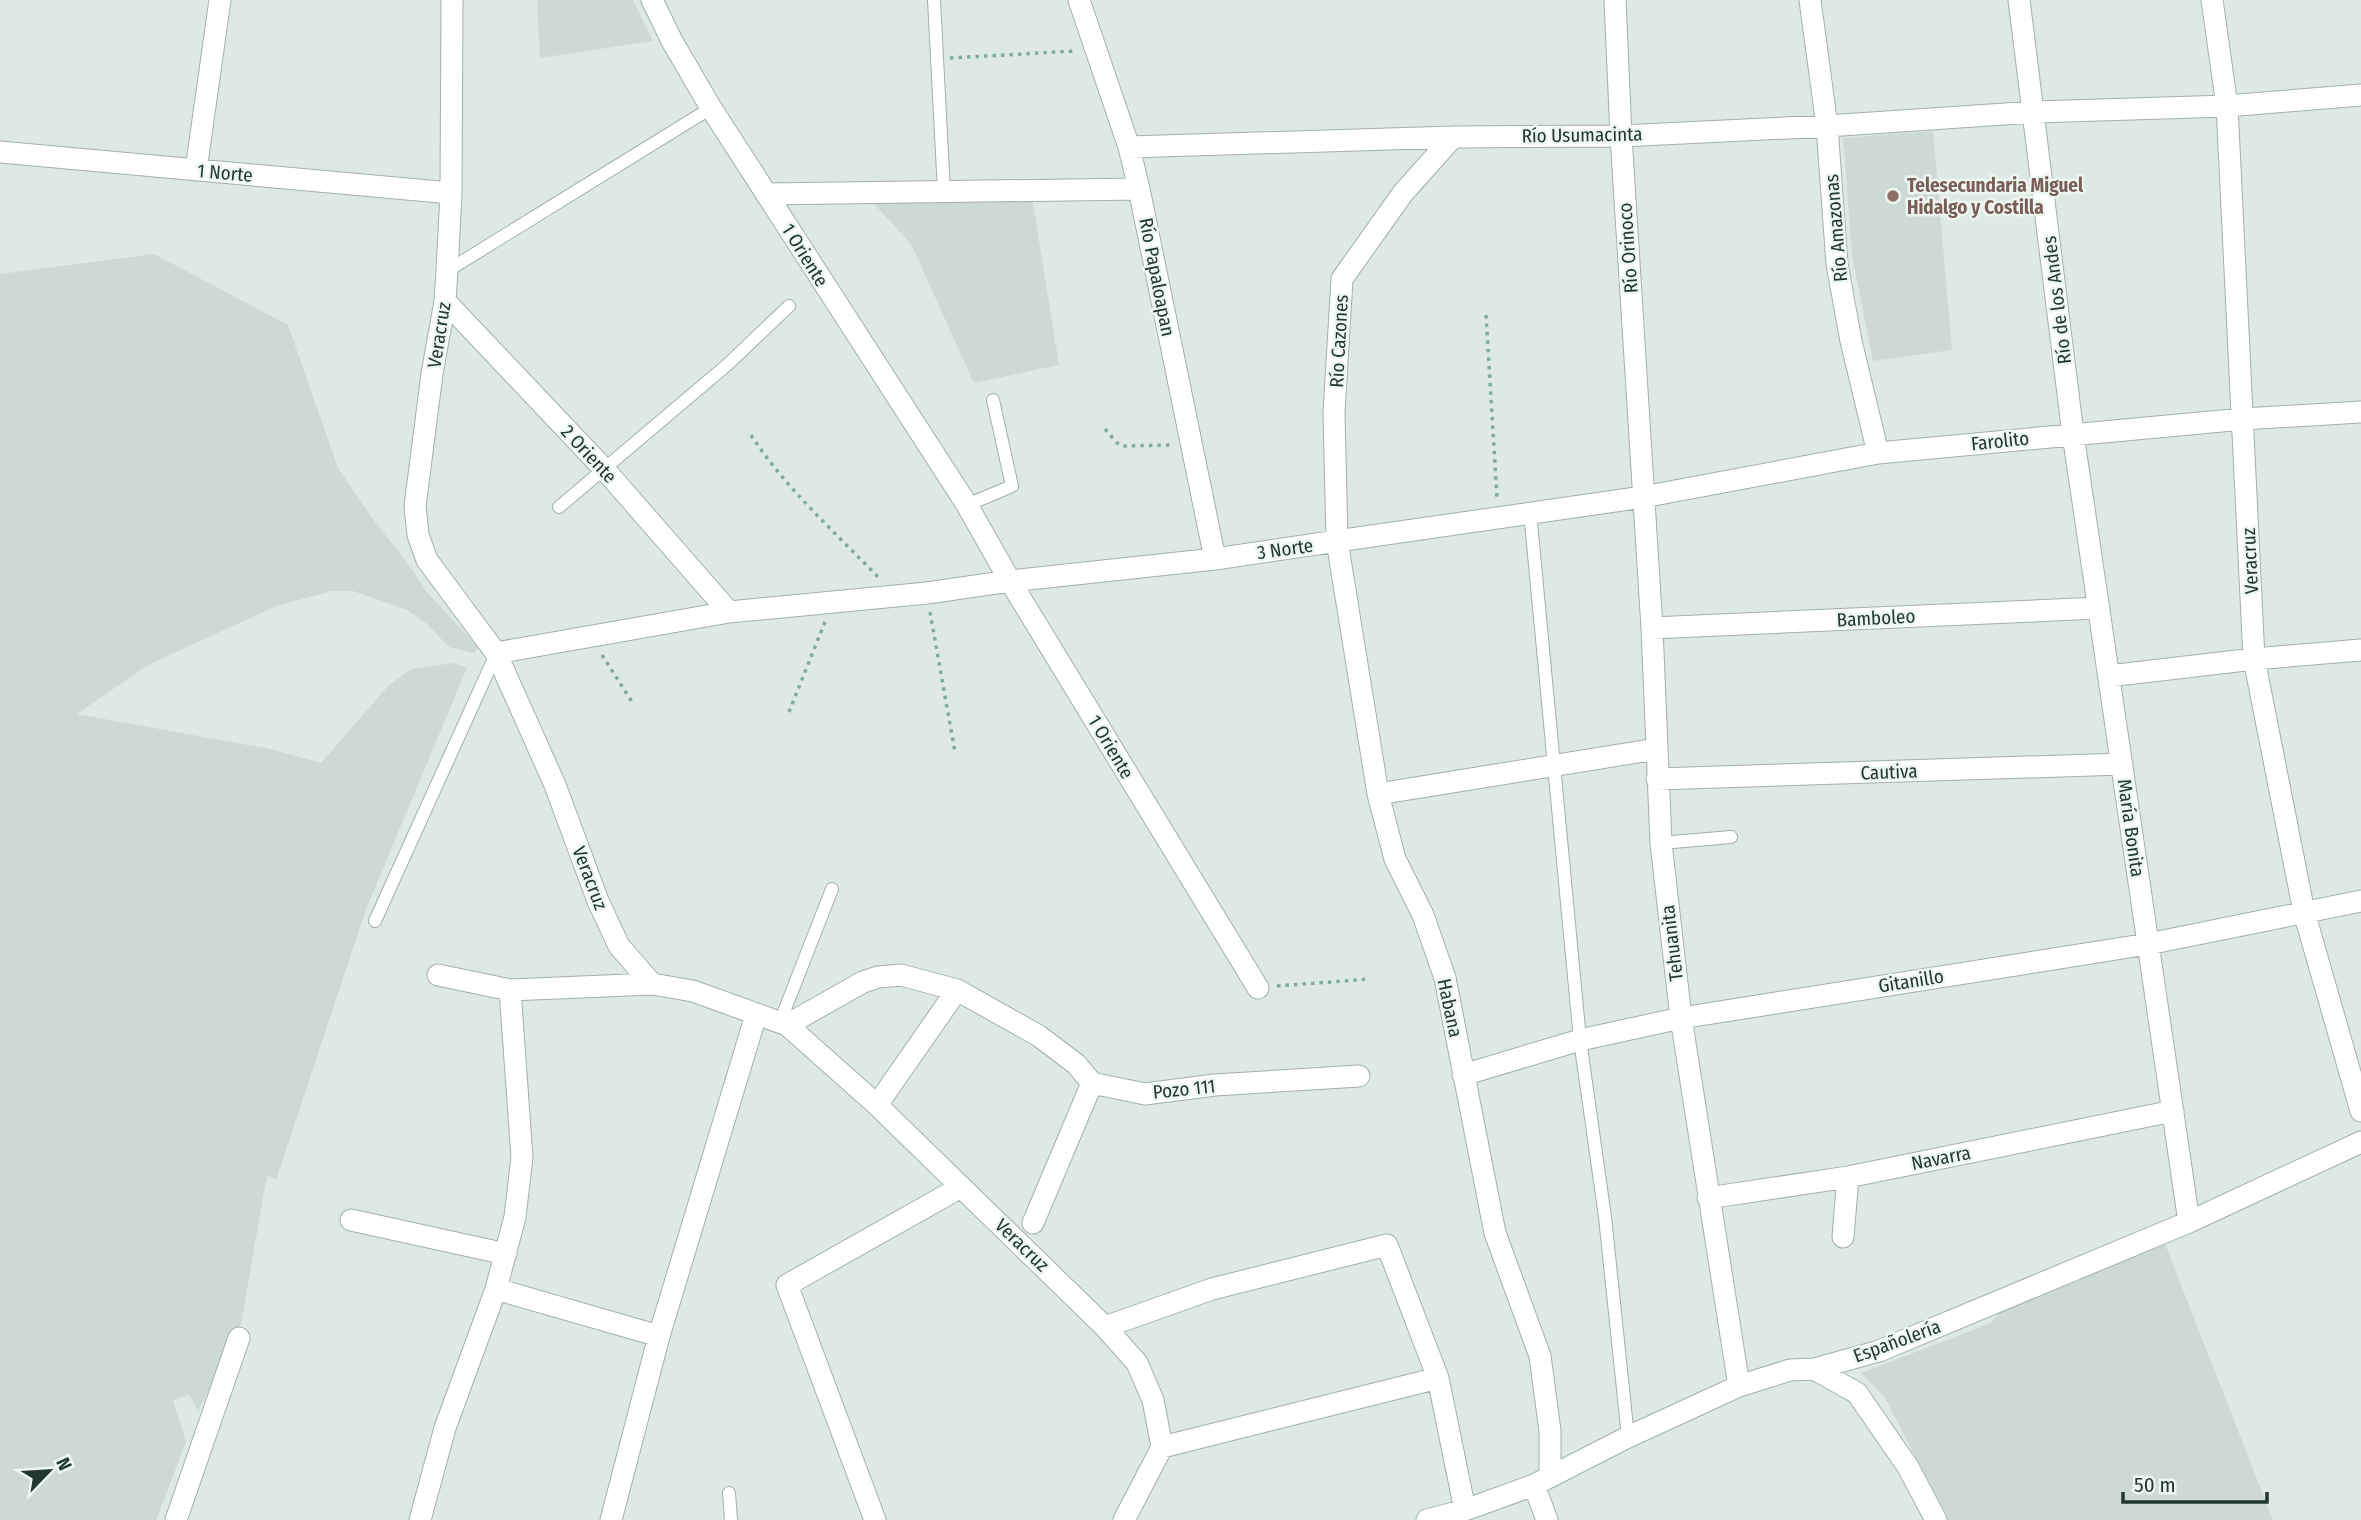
<svg xmlns="http://www.w3.org/2000/svg" width="2361" height="1520" viewBox="0 0 2361 1520" font-family="'Fira Sans Condensed',sans-serif">
<style>
.built{fill:#cdd9d4}
.lines{fill:none;stroke-linecap:round;stroke-linejoin:round}
.service-casing{stroke:#a2b0ac;stroke-width:14}
.minor-casing{stroke:#a2b0ac;stroke-width:23}
.path{stroke:#80ab9f;stroke-width:3.5;stroke-dasharray:3.5 5;stroke-linecap:butt}
.service{stroke:#fff;stroke-width:12}
.minor{stroke:#fff;stroke-width:21}
.education-dot{fill:#8d6e63;stroke:#eef6f2;stroke-width:2.5}
.labels{text-anchor:middle;dominant-baseline:central;stroke-width:5;stroke-linejoin:round;paint-order:stroke}
.street-label{font-size:19px;fill:#213832;stroke:#eef6f2}
.education-label{font-size:19px;font-weight:bold;fill:#785e54;stroke:#eef6f2;text-anchor:start}
</style>
<rect width="100%" height="100%" fill="#dee9e5"/>
<path class="built" d="M 537,0 L 633,0 L 653,41 L 540,58 Z
M 1933,131 L 1952,350 L 1873,361 L 1852,255 L 1843,138 Z
M 1032,197 L 1059,365 L 974,383 L 911,244 L 874,204 Z
M 154,254 L 288,325 L 338,468 L 372,518 L 406,561 L 427,592 L 479,648 L 474,653 L 449,647 L 427,624 L 407,610 L 353,591 L 332,591 L 276,606 L 148,665 L 77,714 L 270,749 L 321,763 L 389,685 L 411,669 L 454,663 L 467,668 L 366,909 L 276,1180 L 267,1175 L 240,1329 L 198,1411 L 189,1394 L 173,1401 L 186,1442 L 156,1520 L 0,1520 L 0,274 Z
M 2158,1226 L 2273,1520 L 1948,1520 L 1884,1396 L 1861,1373 L 1991,1323 L 2005,1306 Z"/>
<g class="lines">
<defs>
<path id="service" d="M 934,0 L 944,192
M 447,271 L 711,108
M 967,505 L 1012,486 L 993,400
M 559,507 L 727,365 L 789,306
M 1530,512 L 1580,1040 L 1605,1217 L 1628,1437
M 1661,843 L 1731,837
M 375,921 L 496,654
M 780,1022 L 832,889
M 729,1493 L 731,1520"/>
<path id="minor" d="M 452,0 L 451,193 L 447,271 L 445,301 L 432,374 L 415,506 L 418,535 L 427,560 L 496,653 L 555,785 L 598,901 L 619,946 L 652,984 L 693,991 L 787,1025 L 877,1105 L 1105,1327 L 1137,1363 L 1153,1400 L 1162,1447 L 1124,1520
M 652,0 L 672,41 L 711,108 L 967,505 L 1010,581 L 1258,988
M 1079,0 L 1129,147 L 1139,189 L 1215,559
M 1615,0 L 1621,136 L 1652,628 L 1661,843 L 1681,1018 L 1739,1386
M 1810,0 L 1827,126 L 1837,264 L 1851,341 L 1878,453
M 2019,0 L 2073,434 L 2189,1222
M 2212,0 L 2227,106 L 2254,659 L 2304,912 L 2361,1111
M 1453,137 L 1403,193 L 1342,279 L 1334,413 L 1337,541 L 1378,794 L 1395,859 L 1423,915 L 1445,978 L 1495,1233 L 1540,1356 L 1550,1431 L 1550,1477
M 1129,147 L 1453,137 L 1621,136 L 1827,126 L 2035,112 L 2227,106 L 2361,95
M 0,152 L 451,193
M 196,170 L 220,0
M 766,194 L 1139,189
M 445,301 L 605,470 L 729,612
M 1652,628 L 2099,608
M 496,653 L 729,612 L 927,593 L 1010,581 L 1215,559 L 1337,541 L 1643,497 L 1878,453 L 2243,419 L 2361,412
M 2109,676 L 2254,659 L 2361,650
M 1657,779 L 2122,764
M 1378,794 L 1656,749
M 438,975 L 510,990 L 652,984
M 787,1025 L 863,982 L 878,977 L 901,975 L 957,990 L 1039,1036 L 1076,1064 L 1092,1083 L 1145,1094 L 1215,1085 L 1359,1076
M 1463,1075 L 1580,1040 L 1681,1018 L 2148,944 L 2361,901
M 877,1105 L 957,990
M 1708,1198 L 1848,1177 L 2173,1111
M 351,1220 L 506,1254
M 1033,1223 L 1092,1083
M 1843,1237 L 1848,1177
M 496,1289 L 659,1336
M 1105,1327 L 1212,1289 L 1387,1245 L 1438,1378 L 1465,1510
M 1814,1369 L 1857,1393 L 1908,1467 L 1936,1520
M 1162,1447 L 1438,1378
M 1534,1485 L 1547,1520
M 176,1520 L 239,1338
M 420,1520 L 445,1428 L 496,1289 L 515,1217 L 522,1157 L 510,990
M 611,1520 L 659,1336 L 756,1015
M 875,1520 L 787,1285 L 961,1187
M 1427,1520 L 1465,1510 L 1534,1485 L 1628,1437 L 1739,1386 L 1790,1370 L 1814,1369 L 1879,1351 L 2189,1222 L 2361,1142"/>
</defs>
<use href="#service" class="service-casing"/>
<use href="#minor" class="minor-casing"/>
<path class="path" d="M 950,58 L 1075,51
M 1486,315 L 1497,498
M 1105,429 L 1117,443 L 1123,446 L 1173,445
M 751,435 C 786,489 834,531 879,578
M 930,612 L 955,752
M 602,655 L 634,705
M 789,712 L 825,622
M 1277,986 L 1370,979"/>
<use href="#service" class="service"/>
<use href="#minor" class="minor"/>
</g>
<circle class="education-dot" cx="1893" cy="196" r="7"/>
<g class="labels">
<g class="street-label">
<text transform="translate(1582 135) rotate(-1)">Río Usumacinta</text>
<text transform="translate(225 173) rotate(5)">1 Norte</text>
<text transform="translate(1836 228) rotate(-95)">Río Amazonas</text>
<text transform="translate(1628 248) rotate(-94)">Río Orinoco</text>
<text transform="translate(805 255) rotate(58)">1 Oriente</text>
<text transform="translate(1157 277) rotate(79)">Río Papaloapan</text>
<text transform="translate(2057 300) rotate(-97)">Río de los Andes</text>
<text transform="translate(439 335) rotate(-81)">Veracruz</text>
<text transform="translate(1339 341) rotate(-87)">Río Cazones</text>
<text transform="translate(2000 441) rotate(-6)">Farolito</text>
<text transform="translate(589 454) rotate(47)">2 Oriente</text>
<text transform="translate(1285 549) rotate(-8)">3 Norte</text>
<text transform="translate(2250 561) rotate(-93)">Veracruz</text>
<text transform="translate(1876 618) rotate(-3)">Bamboleo</text>
<text transform="translate(1111 747) rotate(59)">1 Oriente</text>
<text transform="translate(1889 772) rotate(-2)">Cautiva</text>
<text transform="translate(2131 828) rotate(82)">María Bonita</text>
<text transform="translate(590 878) rotate(69)">Veracruz</text>
<text transform="translate(1672 943) rotate(-97)">Tehuanita</text>
<text transform="translate(1911 981) rotate(-9)">Gitanillo</text>
<text transform="translate(1450 1008) rotate(78)">Habana</text>
<text transform="translate(1184 1089) rotate(-6)">Pozo 111</text>
<text transform="translate(1941 1158) rotate(-11)">Navarra</text>
<text transform="translate(1022 1245) rotate(44)">Veracruz</text>
<text transform="translate(1897 1341) rotate(-20)">Españolería</text>
</g>
<g class="education-label">
<text x="1907" y="185">Telesecundaria Miguel<tspan x="1907" dy="22">Hidalgo y Costilla</tspan></text>
</g>
</g>
<g transform="translate(49 1471) rotate(65)" stroke="#eef6f2" stroke-width="5" paint-order="stroke">
<path d="M0-5L12 26L0 18L-12 26Z" fill="#213832"/>
<text y="-10" font-size="19" font-weight="bold" text-anchor="middle" fill="#213832">N</text>
</g>
<path d="M2123 1492v10h144v-10" fill="none" stroke="#213832" stroke-width="3.5"/>
<text x="2134" y="1492" font-size="21" fill="#213832" stroke="#eef6f2" stroke-width="5" paint-order="stroke">50 m</text>
</svg>
